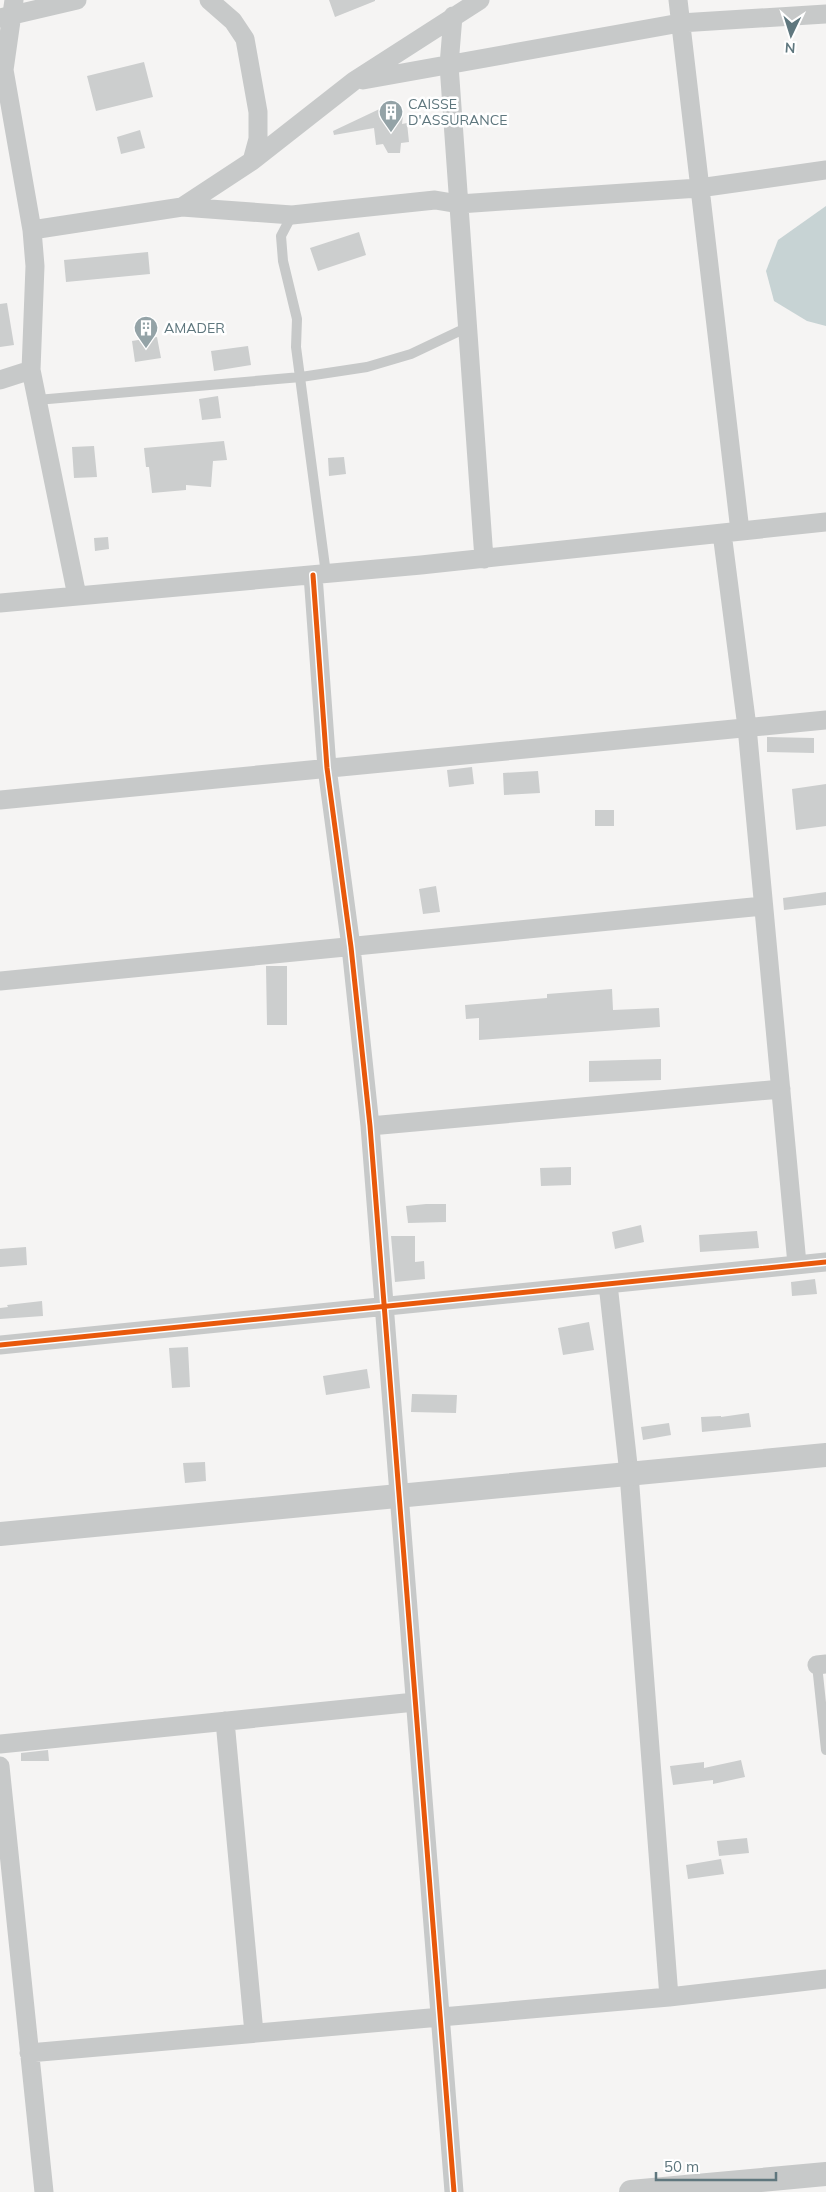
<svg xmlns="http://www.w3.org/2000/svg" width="826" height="2192" viewBox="0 0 826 2192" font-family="Mulish,sans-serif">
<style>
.water{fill:#c7d3d4}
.building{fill:#cccece}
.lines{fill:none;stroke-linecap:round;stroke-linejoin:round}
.service{stroke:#c7c9c9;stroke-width:10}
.minor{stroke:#c7c9c9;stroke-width:19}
.tertiary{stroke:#c7c9c9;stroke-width:24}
.cycleway-casing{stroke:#fff;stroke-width:8}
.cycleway{stroke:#e8590c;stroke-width:5}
.labels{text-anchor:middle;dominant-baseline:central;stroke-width:5;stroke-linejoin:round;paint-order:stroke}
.poi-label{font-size:14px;fill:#5f777e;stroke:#fff;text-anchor:start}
</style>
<rect width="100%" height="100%" fill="#f5f4f3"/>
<path class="water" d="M 826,206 L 826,326 L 807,321 L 774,301 L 766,271 L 778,240 Z"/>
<path class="building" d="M 329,0 L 375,0 L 375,1 L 335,17 Z
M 144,62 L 153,97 L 96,111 L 87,76 Z
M 388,105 L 403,115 L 402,124 L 407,123 L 409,142 L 401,143 L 400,153 L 388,153 L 383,144 L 376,145 L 374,128 L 334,135 L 333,131 Z
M 140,130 L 145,148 L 121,154 L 117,137 Z
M 359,232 L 366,255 L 318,271 L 310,248 Z
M 148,252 L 150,274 L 66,282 L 64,260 Z
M 7,303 L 14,345 L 0,347 L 0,304 Z
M 157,337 L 161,358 L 135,362 L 132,341 Z
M 248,346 L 251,365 L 214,371 L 211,351 Z
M 218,396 L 221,418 L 202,420 L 199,399 Z
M 224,441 L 227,460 L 213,461 L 211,487 L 186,485 L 186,490 L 152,493 L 149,467 L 146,467 L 144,448 Z
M 94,446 L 97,477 L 74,478 L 72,447 Z
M 344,457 L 346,474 L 329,476 L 328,458 Z
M 108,537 L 109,549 L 95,551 L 94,538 Z
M 767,737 L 814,738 L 814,753 L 767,752 Z
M 472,767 L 474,784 L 449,787 L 447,770 Z
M 538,771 L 540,793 L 504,795 L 503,773 Z
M 826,784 L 826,826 L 796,830 L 792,789 Z
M 595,810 L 614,810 L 614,826 L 595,826 Z
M 436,886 L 440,912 L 423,914 L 419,889 Z
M 826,892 L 826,905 L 784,910 L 783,898 Z
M 266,966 L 287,966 L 287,1025 L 267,1025 Z
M 612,989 L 613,1010 L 659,1008 L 660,1027 L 479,1040 L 479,1018 L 466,1019 L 465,1005 L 547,998 L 547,994 Z
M 661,1059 L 661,1080 L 589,1082 L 589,1061 Z
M 571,1167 L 571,1185 L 541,1186 L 540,1168 Z
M 426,1204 L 446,1204 L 446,1222 L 408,1223 L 406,1206 Z
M 641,1225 L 644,1242 L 615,1249 L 612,1232 Z
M 757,1231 L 759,1248 L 700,1252 L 699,1235 Z
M 391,1236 L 415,1236 L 415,1262 L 424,1261 L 425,1279 L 395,1282 Z
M 26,1247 L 27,1265 L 0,1267 L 0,1249 Z
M 815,1279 L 817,1294 L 792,1296 L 791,1282 Z
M 42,1301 L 43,1316 L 0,1319 L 0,1308 L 8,1307 L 7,1305 Z
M 589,1322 L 594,1350 L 563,1355 L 558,1328 Z
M 188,1347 L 190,1387 L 172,1388 L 169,1348 Z
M 367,1369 L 370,1388 L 326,1395 L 323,1376 Z
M 412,1394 L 457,1395 L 456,1413 L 411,1412 Z
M 749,1413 L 751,1427 L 702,1432 L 701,1417 L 721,1416 L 721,1417 Z
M 669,1423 L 671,1435 L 643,1440 L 641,1427 Z
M 205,1462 L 206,1481 L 185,1483 L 183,1463 Z
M 48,1750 L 49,1761 L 21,1761 L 21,1753 Z
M 741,1760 L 745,1777 L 713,1784 L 713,1780 L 673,1785 L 670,1766 L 704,1762 L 704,1768 Z
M 747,1838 L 749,1853 L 719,1856 L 717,1841 Z
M 721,1859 L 724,1874 L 688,1879 L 686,1865 Z"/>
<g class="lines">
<path class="service" d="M 292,215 L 281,236 L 283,261 L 297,319 L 296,347 L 326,574
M 37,400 L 301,377 L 367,367 L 411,354 L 468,327
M 817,1665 L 826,1750"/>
<path class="minor" d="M 209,0 L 233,21 L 245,39 L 258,112 L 258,139 L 252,161
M 678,0 L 740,531
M 453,16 L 449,65 L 484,559
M 0,18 L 77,0
M 0,64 L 4,70 L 32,230 L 35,266 L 31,370 L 77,596
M 4,70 L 14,0
M 363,80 L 680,23 L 826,14
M 182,207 L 292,215 L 435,200 L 459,204 L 699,188 L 826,170
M 32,230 L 182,207 L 252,161 L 354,81 L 480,0
M 0,380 L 31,370
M 722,533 L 747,727 L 797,1264
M 313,575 L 327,768 L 351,947 L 370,1126 L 454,2192
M 0,603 L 421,565 L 826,522
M 0,800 L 826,720
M 0,981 L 763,906
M 370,1126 L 781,1089
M 608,1284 L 629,1474 L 669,1997
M 0,1345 L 826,1262
M 817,1665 L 826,1664
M 225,1721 L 254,2033
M 0,1744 L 415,1702
M 0,1766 L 44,2192
M 29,2053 L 669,1997 L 826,1979"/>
<path class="tertiary" d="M 0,1534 L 826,1455
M 631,2192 L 826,2174"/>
<defs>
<path id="cycleway" d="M 313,575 L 327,768 L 351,947 L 370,1126 L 454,2192
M 0,1345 L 826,1262"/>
</defs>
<use href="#cycleway" class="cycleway-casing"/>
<use href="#cycleway" class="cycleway"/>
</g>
<defs>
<symbol id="building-pin" viewBox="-11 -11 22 30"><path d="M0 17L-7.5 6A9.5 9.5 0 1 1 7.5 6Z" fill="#94a3a7" stroke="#fff"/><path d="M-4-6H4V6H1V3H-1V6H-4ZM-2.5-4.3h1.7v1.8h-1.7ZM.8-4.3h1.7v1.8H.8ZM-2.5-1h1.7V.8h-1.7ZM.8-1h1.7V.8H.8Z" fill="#fff"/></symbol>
</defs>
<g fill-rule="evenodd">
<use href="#building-pin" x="377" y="98" width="28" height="38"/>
<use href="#building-pin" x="132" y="314" width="28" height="38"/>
</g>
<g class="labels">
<g class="poi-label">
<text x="408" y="104">CAISSE<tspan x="408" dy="16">D'ASSURANCE</tspan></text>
<text x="164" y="328">AMADER</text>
</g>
</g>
<g transform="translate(791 35) rotate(184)" stroke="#ffffff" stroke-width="4" paint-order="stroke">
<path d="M0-4L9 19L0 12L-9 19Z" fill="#5f777e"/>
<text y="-8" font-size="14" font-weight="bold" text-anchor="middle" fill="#5f777e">N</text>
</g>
<path d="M656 2172v8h120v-8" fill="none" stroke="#5f777e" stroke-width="2.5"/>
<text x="664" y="2172" font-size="15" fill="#5f777e" stroke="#ffffff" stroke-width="4" paint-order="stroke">50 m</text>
</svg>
